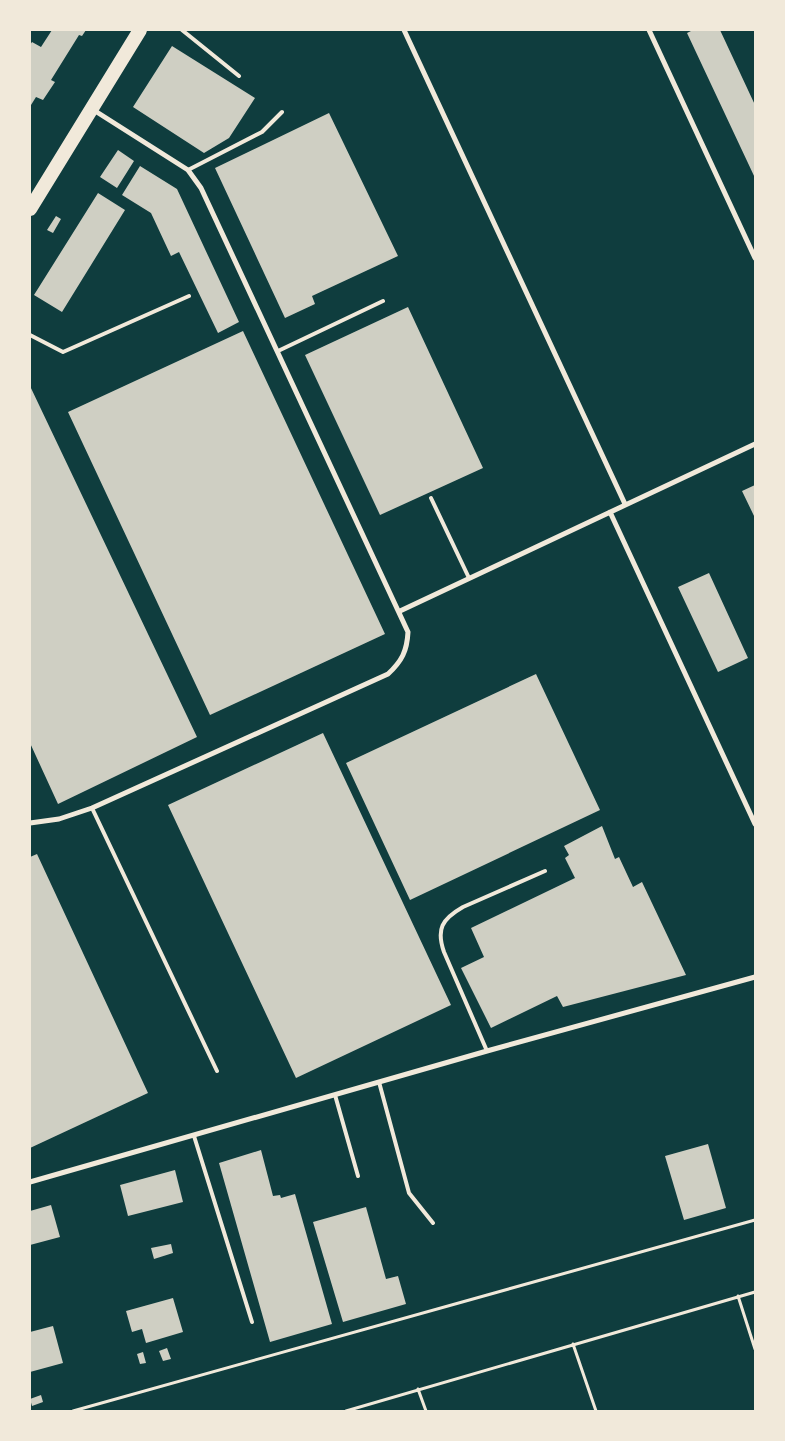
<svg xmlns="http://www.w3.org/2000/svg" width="785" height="1441" viewBox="0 0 785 1441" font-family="'Roboto Condensed',sans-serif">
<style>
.building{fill:#cfcfc3}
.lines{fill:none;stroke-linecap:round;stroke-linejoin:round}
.path{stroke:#f1e9da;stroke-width:3}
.service{stroke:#f1e9da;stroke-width:4}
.minor{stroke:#f1e9da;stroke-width:5}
.trunk{stroke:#f1e9da;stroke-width:14}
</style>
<rect width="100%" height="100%" fill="#0f3d3e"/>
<path class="building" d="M 52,30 L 86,30 L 82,36 L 79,35 L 51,80 L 55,82 L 43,100 L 36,97 L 31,105 L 30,45 L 32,42 L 41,47 Z
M 693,30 L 720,30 L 755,105 L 755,178 L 687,33 Z
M 172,46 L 255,98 L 229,138 L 204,153 L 133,107 Z
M 329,113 L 398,256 L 312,296 L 315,304 L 285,318 L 215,168 Z
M 118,150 L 134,161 L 117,188 L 100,177 Z
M 140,166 L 177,189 L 239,322 L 218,333 L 179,252 L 171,256 L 151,213 L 122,195 Z
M 98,193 L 125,210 L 62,312 L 34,295 Z
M 56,216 L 61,219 L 53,233 L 47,230 Z
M 408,307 L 483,468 L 380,515 L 305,355 Z
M 243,331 L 385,634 L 210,715 L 68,412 Z
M 30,386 L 197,737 L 58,804 L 30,743 Z
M 755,485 L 755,518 L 742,491 Z
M 709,573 L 748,658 L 718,672 L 678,587 Z
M 536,674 L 600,810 L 410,900 L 346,763 Z
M 323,733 L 451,1005 L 296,1078 L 168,805 Z
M 602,826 L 615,859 L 619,857 L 633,887 L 642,882 L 686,975 L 563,1007 L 557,996 L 491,1028 L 461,968 L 484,957 L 471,928 L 575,878 L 565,858 L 569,855 L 564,846 Z
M 37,854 L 148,1093 L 30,1148 L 30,857 Z
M 708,1144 L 726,1208 L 684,1220 L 665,1156 Z
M 261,1150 L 273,1196 L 280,1195 L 281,1198 L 295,1194 L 332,1324 L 270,1342 L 219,1163 Z
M 175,1170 L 183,1202 L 128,1216 L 120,1185 Z
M 51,1205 L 60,1237 L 30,1245 L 30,1211 Z
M 366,1207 L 386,1279 L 398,1276 L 406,1304 L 343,1322 L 313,1222 Z
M 171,1244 L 173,1253 L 154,1259 L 151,1248 Z
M 173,1298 L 183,1332 L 146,1343 L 142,1329 L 132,1332 L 126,1311 Z
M 53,1326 L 63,1363 L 30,1372 L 30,1332 Z
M 167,1348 L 171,1359 L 163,1361 L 159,1351 Z
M 143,1352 L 146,1363 L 140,1364 L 137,1354 Z
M 41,1395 L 43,1402 L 32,1406 L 30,1399 Z"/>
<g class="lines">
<path class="path" d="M 738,1296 L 755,1349
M 573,1344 L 596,1411
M 418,1389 L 426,1411
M 73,1411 L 755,1220
M 346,1411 L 755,1292"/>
<path class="service" d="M 182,30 L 239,76
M 188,170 L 262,132 L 282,112
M 30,335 L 63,352 L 189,296
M 278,351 L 383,301
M 431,498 L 469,578
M 92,808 L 217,1071
M 487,1051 L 444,952 C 436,929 442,919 463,907 L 545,871
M 379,1082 L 409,1193 L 433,1223
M 335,1095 L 358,1176
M 194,1136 L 252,1322"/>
<path class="minor" d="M 404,30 L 625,504
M 649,30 L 755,258
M 610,512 L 755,824
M 400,611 L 755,444
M 30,823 L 59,819 L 92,808 L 388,674 C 402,661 407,651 408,632 L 201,188 L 188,170 L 177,163 L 92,109
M 30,1182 L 487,1051 L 755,977"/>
<path class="trunk" d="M 30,209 L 140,30"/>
</g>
<rect width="785" height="1441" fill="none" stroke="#f1e9da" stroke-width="62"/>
</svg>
